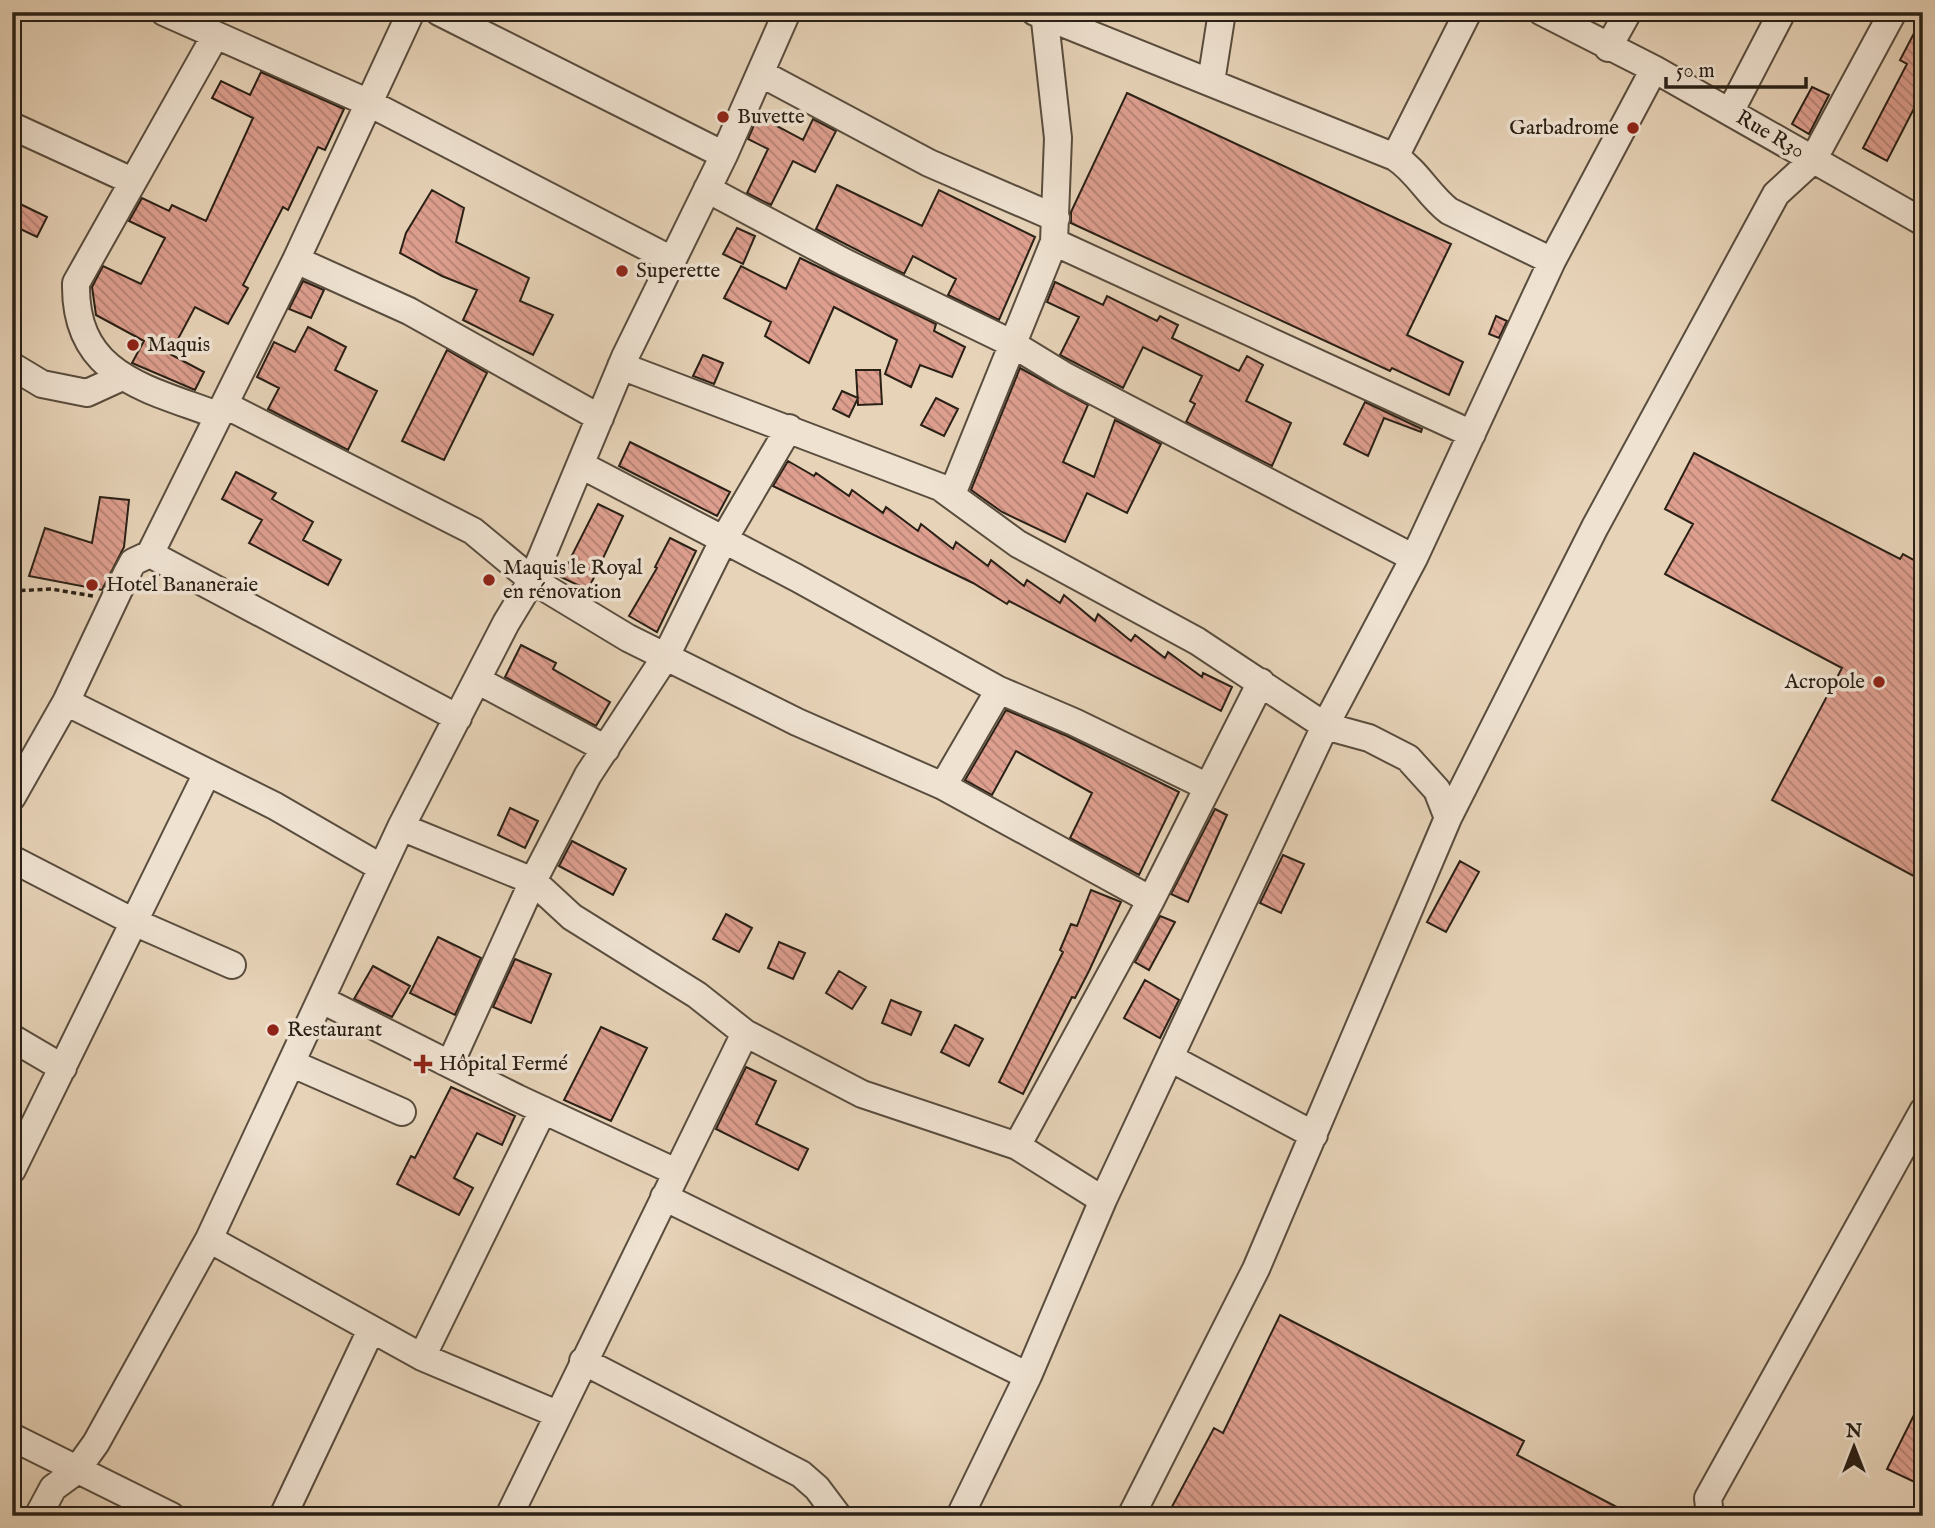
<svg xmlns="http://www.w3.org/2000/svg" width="1935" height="1528" viewBox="0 0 1935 1528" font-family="'IM FELL English',serif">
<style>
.building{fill:url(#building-back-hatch);stroke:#2a2016;stroke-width:2}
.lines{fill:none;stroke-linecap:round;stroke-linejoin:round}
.minor-casing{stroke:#594d3e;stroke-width:30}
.path{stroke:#2a2016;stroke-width:3.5;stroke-dasharray:5 3.5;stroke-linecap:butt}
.minor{stroke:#efe2d1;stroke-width:26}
.poi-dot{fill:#8f2418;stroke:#efe2d1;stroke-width:2.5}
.labels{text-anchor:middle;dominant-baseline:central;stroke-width:7;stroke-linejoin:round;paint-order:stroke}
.poi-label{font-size:21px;fill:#2a2016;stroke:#efe2d1;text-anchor:start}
.street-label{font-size:21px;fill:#2a2016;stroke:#efe2d1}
</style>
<defs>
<pattern id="building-back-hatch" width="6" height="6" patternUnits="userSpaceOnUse" patternTransform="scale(1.75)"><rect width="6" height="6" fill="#de9f8f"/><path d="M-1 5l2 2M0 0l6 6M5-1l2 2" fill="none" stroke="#b48174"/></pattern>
</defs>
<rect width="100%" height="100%" fill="#e7d3b8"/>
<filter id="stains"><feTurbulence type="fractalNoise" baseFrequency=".00286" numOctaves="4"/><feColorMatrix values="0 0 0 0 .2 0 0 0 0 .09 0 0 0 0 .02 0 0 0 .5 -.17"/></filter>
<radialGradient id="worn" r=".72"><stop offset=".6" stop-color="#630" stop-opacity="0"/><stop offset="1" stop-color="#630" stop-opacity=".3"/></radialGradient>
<path class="building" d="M 1923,16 L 1923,91 L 1887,161 L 1863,148 L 1907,64 L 1900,60 Z
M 261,72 L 344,109 L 325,150 L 318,147 L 288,210 L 283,207 L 243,285 L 248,288 L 228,324 L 195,307 L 170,354 L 204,372 L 195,390 L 132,363 L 144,341 L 96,315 L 92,287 L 103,266 L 141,284 L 165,238 L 129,221 L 142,198 L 169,211 L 172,205 L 206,221 L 253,118 L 212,98 L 221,81 L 250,95 Z
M 1812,87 L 1829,95 L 1809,134 L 1792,124 Z
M 1127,93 L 1451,244 L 1407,335 L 1463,362 L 1449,395 L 1392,368 L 1390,371 L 1071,223 L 1071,212 Z
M 758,116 L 803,140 L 813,119 L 836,131 L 815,172 L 793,161 L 771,205 L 747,193 L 768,149 L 748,139 Z
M 837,185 L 922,226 L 939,190 L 1035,237 L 999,320 L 948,295 L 956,279 L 913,256 L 904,274 L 816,229 Z
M 432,190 L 464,208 L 456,242 L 529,278 L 520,301 L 553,315 L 533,355 L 463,320 L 477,290 L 442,276 L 400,253 L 406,233 Z
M 12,200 L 47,217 L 37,237 L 12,225 Z
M 737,228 L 755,236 L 743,264 L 723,254 Z
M 800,258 L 936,324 L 934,331 L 965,347 L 952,377 L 920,365 L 911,387 L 885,374 L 897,340 L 834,307 L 809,363 L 765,336 L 771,322 L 724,298 L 741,266 L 786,289 Z
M 303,281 L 324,290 L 311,318 L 289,309 Z
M 1055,282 L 1103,305 L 1107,296 L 1157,321 L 1160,316 L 1178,325 L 1172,338 L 1239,371 L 1247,356 L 1263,365 L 1246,401 L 1291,423 L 1272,466 L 1186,422 L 1195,404 L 1190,401 L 1202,376 L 1143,347 L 1123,388 L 1060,355 L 1079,317 L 1047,302 Z
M 1496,316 L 1507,321 L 1499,338 L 1489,334 Z
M 308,327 L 346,347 L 335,370 L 377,391 L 348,450 L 268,409 L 279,388 L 257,377 L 274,342 L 295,352 Z
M 447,350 L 487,373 L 444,460 L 402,441 Z
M 703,355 L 723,363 L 714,384 L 693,376 Z
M 1020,368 L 1088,405 L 1063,462 L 1094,477 L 1115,420 L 1161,444 L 1127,513 L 1087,493 L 1065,542 L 1002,512 L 971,490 Z
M 856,370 L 880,370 L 882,404 L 858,405 Z
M 842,391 L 858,398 L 849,417 L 833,409 Z
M 936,398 L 958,409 L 944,436 L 921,425 Z
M 1365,402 L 1422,429 L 1421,432 L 1384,418 L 1368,456 L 1344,444 Z
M 630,442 L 730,492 L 717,516 L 619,466 Z
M 1694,453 L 1900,559 L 1903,554 L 1923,565 L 1923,881 L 1772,800 L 1842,668 L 1665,574 L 1693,524 L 1665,509 Z
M 788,461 L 814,476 L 816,473 L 849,496 L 852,490 L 883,513 L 886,507 L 918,531 L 921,524 L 953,549 L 956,542 L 988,566 L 991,560 L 1024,586 L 1027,580 L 1060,603 L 1064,595 L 1095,621 L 1098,614 L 1131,641 L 1135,635 L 1165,658 L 1168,652 L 1202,677 L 1203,673 L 1232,687 L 1221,711 L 1009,601 L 1007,604 L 973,583 L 773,486 Z
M 236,472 L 276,493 L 272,499 L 313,522 L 303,540 L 341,560 L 328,585 L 249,543 L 262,520 L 222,499 Z
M 100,497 L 129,500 L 124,547 L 102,590 L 29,576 L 45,528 L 92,543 Z
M 598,504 L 623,516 L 588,590 L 561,577 Z
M 670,538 L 696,551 L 657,632 L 629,616 L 657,568 L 655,567 Z
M 521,645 L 556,663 L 553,669 L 610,702 L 596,726 L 505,677 Z
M 1006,710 L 1067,736 L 1179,792 L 1139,875 L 1070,838 L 1092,793 L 1016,751 L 992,795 L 965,780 Z
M 510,808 L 538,821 L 525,848 L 498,835 Z
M 1215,809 L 1227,815 L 1188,902 L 1171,894 Z
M 572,841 L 626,869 L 613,895 L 559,866 Z
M 1283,855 L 1304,864 L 1281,913 L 1260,903 Z
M 1460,861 L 1479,872 L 1446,932 L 1427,922 Z
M 1091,890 L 1121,902 L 1089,971 L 1075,998 L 1072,997 L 1023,1094 L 999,1082 L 1063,952 L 1060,950 L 1071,924 L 1077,926 Z
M 726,914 L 752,928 L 739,952 L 713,939 Z
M 1160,916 L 1175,922 L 1149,970 L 1135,962 Z
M 438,937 L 481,958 L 455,1015 L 410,993 Z
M 779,942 L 805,953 L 793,979 L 768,968 Z
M 515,959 L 551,974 L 531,1023 L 493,1007 Z
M 373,966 L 410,986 L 392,1017 L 354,999 Z
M 839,971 L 866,987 L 852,1009 L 826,993 Z
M 1145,980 L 1179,1000 L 1160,1038 L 1124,1018 Z
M 891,1000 L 921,1012 L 911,1035 L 882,1023 Z
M 955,1025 L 983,1039 L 969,1066 L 941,1052 Z
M 601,1027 L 647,1048 L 611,1121 L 564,1100 Z
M 746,1067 L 776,1081 L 756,1124 L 808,1149 L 798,1170 L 716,1129 Z
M 451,1087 L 515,1116 L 502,1145 L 477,1133 L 454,1178 L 473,1188 L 459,1215 L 397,1184 L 411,1156 L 415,1158 Z
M 1280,1315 L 1524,1441 L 1517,1455 L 1634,1516 L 1167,1516 L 1214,1428 L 1223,1433 Z
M 1923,1397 L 1923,1486 L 1887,1469 Z"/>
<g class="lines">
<defs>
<path id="minor" d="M 164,12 L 369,103 L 672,260
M 439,12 L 724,155
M 1035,12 L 1395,157 C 1418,172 1428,195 1449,211 L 1552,261
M 1542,12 L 1654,69 L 1923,222
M 215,36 L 76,283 C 74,376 146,388 217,415
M 1608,48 L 1628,12
M 760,73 L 929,163 L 1056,218
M 1211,82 L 1222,12
M 1730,112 L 1782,12
M 12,126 L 132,181
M 1395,157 L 1468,12
M 707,189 L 844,262 L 1011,343 L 1065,376 L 1414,558
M 1054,242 L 1472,434
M 296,260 L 409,311 L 600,418
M 12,366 L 42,384 L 87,393 L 122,377
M 621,366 L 940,487 L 1018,544 L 1197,641 L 1325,726 L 1369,738 L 1408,758 L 1437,790 L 1448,818
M 225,405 L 473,531 L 532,580 L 628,638 L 797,722 L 943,786 L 1151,900
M 581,465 L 797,578 L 999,690 L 1074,722 L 1208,787
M 952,494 L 1054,242 L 1058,138 L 1044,12
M 150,554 L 458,718
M 477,680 L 606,749
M 66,702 L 275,806 L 382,868
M 943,786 L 999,690
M 12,797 L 66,702 L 126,575 L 133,562 L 150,554 L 296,260 L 411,12
M 401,827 L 533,881 L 572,917 L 697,995 L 745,1033 L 862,1094 L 1017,1146 L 1103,1200
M 12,859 L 134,922 L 232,965
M 322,1000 L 517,1098 L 676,1172
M 12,1038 L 63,1068
M 1172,1059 L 1314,1135
M 293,1064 L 402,1112
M 450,1064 L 533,881 L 588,775 L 666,656 L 724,539 L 789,428
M 1017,1146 L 1151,900 L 1261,682
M 12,1170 L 207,773
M 664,1197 L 1028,1376
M 209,1239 L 422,1357 L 557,1414
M 422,1357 L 543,1110
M 583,1361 L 801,1474 L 817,1488 L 838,1516
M 12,1437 L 171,1516
M 38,1516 L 53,1488 L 76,1471 L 96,1443 L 209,1239 L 401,827 L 506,623 L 532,580 L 625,357 L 724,155 L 787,12
M 283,1516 L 371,1330
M 509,1516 L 745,1033
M 960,1516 L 1028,1376 L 1103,1200 L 1325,726 L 1414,558 L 1552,261 L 1654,69
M 1131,1516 L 1256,1269 L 1448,818 L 1595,527 L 1776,194 L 1813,160 L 1893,12
M 1710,1516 L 1708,1498 L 1923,1111"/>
</defs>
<use href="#minor" class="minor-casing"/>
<path class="path" d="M 12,591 L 51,589 L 93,596"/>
<use href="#minor" class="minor"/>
</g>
<g class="poi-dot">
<circle cx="723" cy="117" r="7"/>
<circle cx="1633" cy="128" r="7"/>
<circle cx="622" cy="271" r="7"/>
<circle cx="133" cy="345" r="7"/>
<circle cx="489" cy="580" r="7"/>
<circle cx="92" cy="585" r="7"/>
<circle cx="1879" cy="682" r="7"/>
<circle cx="273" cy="1030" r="7"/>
<path d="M419.5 1053.5h7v7h7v7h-7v7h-7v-7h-7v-7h7z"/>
</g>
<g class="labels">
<g class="poi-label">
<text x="737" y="117">Buvette</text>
<text x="1619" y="128" text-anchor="end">Garbadrome</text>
<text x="636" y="271">Superette</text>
<text x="147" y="345">Maquis</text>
<text x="503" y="568">Maquis le Royal<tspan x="503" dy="24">en rénovation</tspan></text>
<text x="106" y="585">Hotel Bananeraie</text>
<text x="1865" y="682" text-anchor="end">Acropole</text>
<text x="287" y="1030">Restaurant</text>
<text x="439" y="1064">Hôpital Fermé</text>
</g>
<g class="street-label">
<text transform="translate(1770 135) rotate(30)">Rue R30</text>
</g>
</g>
<rect width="1935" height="1528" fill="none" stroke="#e7d3b8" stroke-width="42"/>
<rect x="14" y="14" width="1907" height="1500" fill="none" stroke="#2a2016" stroke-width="3.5"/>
<rect x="21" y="21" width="1893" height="1486" fill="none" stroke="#2a2016" stroke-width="2"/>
<g transform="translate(1854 1447)" stroke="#efe2d1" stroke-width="5" paint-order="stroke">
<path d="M0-5L12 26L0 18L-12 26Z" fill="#2a2016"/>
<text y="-10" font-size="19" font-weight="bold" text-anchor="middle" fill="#2a2016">N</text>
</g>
<path d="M1666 77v10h140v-10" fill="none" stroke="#2a2016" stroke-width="3.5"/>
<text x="1676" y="77" font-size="21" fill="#2a2016" stroke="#efe2d1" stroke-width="5" paint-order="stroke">50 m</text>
<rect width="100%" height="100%" filter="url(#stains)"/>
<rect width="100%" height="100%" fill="url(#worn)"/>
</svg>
